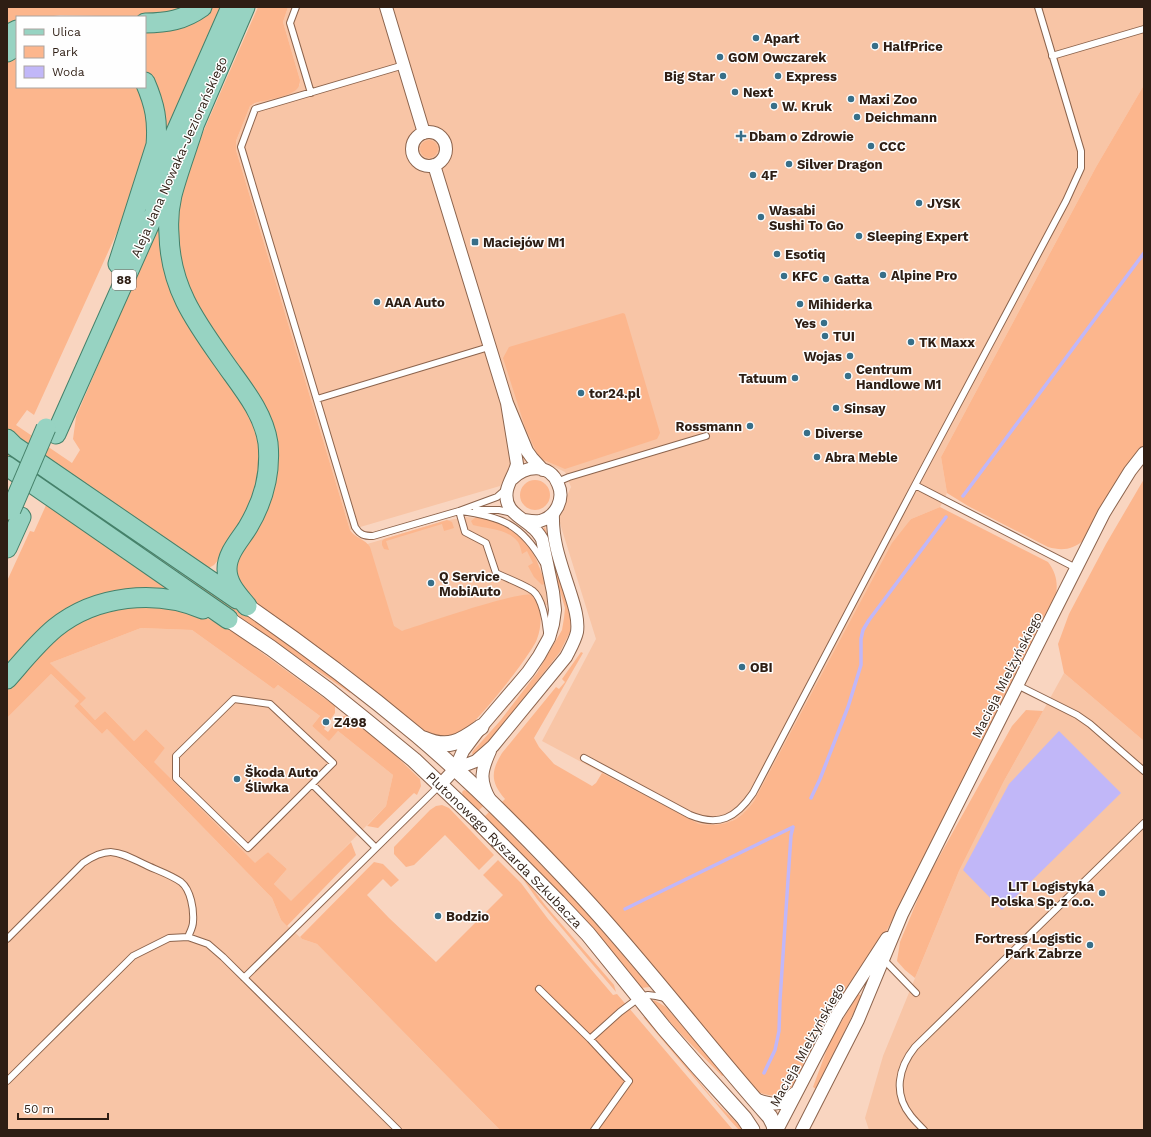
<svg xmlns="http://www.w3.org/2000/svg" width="1151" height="1137" viewBox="0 0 1151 1137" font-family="'Work Sans',sans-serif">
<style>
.built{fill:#f8c5a6}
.green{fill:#fcb68d}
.water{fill:#c1b7f8}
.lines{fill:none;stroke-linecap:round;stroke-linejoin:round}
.stream{stroke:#c1b7f8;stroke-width:3.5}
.service-casing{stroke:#8c644d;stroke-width:8}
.minor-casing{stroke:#8c644d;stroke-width:14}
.tertiary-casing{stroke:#8c644d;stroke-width:17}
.primary-casing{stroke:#45816a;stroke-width:21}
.service{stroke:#fff;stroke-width:6}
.minor{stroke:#fff;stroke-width:12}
.tertiary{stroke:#fff;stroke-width:15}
.primary{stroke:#97d3c2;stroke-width:19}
.primary-bridge-casing{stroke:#45816a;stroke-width:21;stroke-linecap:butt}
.primary-bridge{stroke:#97d3c2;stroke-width:19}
.poi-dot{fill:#376f89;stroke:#fefefe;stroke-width:1.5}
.labels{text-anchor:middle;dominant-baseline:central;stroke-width:3;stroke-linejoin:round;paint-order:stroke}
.shield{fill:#fefefe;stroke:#6c615a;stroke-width:1}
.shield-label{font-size:12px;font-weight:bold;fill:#2e1e14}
.poi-label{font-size:13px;font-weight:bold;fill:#2e1e14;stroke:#fefefe;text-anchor:start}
.street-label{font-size:13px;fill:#2e1e14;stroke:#fefefe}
</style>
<rect width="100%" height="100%" fill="#f9d5c0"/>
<path class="built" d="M 288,7 L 1144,7 L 1144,85 L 1096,167 L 941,457 L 947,493 L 940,507 L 911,519 L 784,746 L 754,801 L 748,810 L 739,817 L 728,823 L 714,825 L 699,824 L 686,818 L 542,741 L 596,639 L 558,517 L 571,487 L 565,472 L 536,458 L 511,466 L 500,486 L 350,530 L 236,150 L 236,141 L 250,106 L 300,85 L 300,80 L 283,22 Z
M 466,517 L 488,519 L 498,523 L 526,543 L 536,557 L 538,564 L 545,583 L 547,605 L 496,616 L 398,642 L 364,545 L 444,521 Z
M 141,628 L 192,630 L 274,689 L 278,685 L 320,716 L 312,726 L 329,740 L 338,731 L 393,775 L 386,806 L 291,902 L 274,884 L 287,869 L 268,852 L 255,864 L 153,762 L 165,748 L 146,729 L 134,741 L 105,711 L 95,720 L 80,704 L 85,698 L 50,663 Z
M 1064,673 L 1144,741 L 1144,1130 L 869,1130 L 865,1118 L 883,1056 L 959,871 L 1004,781 Z
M 51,674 L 79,701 L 74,706 L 102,734 L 107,729 L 272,898 L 281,920 L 302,939 L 317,944 L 500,1130 L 7,1130 L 7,718 Z"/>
<path class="green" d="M 7,7 L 191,7 L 145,17 L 60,15 L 47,17 L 17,17 L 17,25 L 7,30 Z
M 213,7 L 221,7 L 166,134 L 152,81 L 145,71 L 145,29 L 210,9 Z
M 258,7 L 288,7 L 283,22 L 300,80 C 300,84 299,87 297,89 C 289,97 266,100 255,103 L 250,106 L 236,141 L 236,150 L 350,530 C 355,538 365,539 370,547 L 394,626 L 402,631 C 421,625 520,590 533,595 C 543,605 542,627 537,639 C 532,654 472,730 458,735 C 445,739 438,737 426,733 L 341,663 L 340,664 L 252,601 L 248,597 L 232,568 L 275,456 L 191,301 L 175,249 L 181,189 L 197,146 Z
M 17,53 L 17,87 L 142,87 L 147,101 L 150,144 L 134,195 L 34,415 L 27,410 L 16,425 L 72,463 L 80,450 L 73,439 L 76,417 L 162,215 L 162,235 L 246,403 L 262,449 L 260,488 L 223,554 L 214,565 L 207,569 L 7,430 L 7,60 Z
M 1144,85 L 1144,445 L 1119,481 L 1084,540 C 1072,550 1062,551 1048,547 L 968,506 L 947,493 L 941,457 L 1096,167 Z
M420 149a9 9 0 1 1 18 0a9 9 0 1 1-18 0Z
M 623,313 L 625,314 L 660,433 L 657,439 L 565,469 L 539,458 L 525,427 L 503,358 L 509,347 Z
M 7,449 L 138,539 L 136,542 L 106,521 L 66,498 L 7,459 Z
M 1144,479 L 1144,741 L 1064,673 L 1058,644 L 1069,614 L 1106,544 Z
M520 495a15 15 0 1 1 30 0a15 15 0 1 1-30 0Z
M 47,503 L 182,595 L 121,594 L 7,671 L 7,581 L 30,531 L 34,532 Z
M 940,507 L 1048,562 C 1056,573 1058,582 1056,595 L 884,936 L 825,1024 L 793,1085 C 782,1097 770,1098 756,1091 L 531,831 L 502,802 L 505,799 C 490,782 491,771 502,753 L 556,687 L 559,689 L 565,682 L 562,679 L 581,652 L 583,653 L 534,738 L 539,747 L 554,764 L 592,786 L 596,783 L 602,773 L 699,824 C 725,827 739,822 754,801 L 892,543 L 911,519 Z
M 476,517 C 507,522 530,539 540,569 C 542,574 544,579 544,584 L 542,585 L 534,577 L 528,566 L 533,563 L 527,551 L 522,554 C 521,550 520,545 518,542 C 507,528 487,529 473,525 L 471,521 Z
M 447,520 L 452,522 L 454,528 L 444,531 L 442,524 L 386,541 L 389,550 L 384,549 L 382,545 L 382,541 L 384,539 Z
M 545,527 L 570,608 L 571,620 L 570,632 L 560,652 L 508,718 L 480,751 L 473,755 L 472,753 L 473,751 L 500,721 L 537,673 L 562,630 L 564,618 L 565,608 L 542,530 Z
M 188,582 L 202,584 L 280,638 L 351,691 L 350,693 Z
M 143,602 C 172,609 201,613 227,628 L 226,629 L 232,631 L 335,706 L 335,713 L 324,729 L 328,732 L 339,718 L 347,715 L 395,755 L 420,779 L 421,786 L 417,795 L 414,793 L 378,828 L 367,826 L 386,806 L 393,775 L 338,731 L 329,741 L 312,726 L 320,716 L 278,685 L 274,689 L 192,630 L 141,628 L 50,663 L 86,698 L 80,704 L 95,720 L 105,711 L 134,741 L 146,729 L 165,748 L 154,762 L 255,863 L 268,852 L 287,869 L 274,884 L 291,901 L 351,842 L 356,855 L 287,926 L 281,920 L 272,898 L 107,729 L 102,734 L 74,706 L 79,701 L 51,674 L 7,718 L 7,687 L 47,643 L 87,616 Z
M 1026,710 L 1043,711 L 1004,781 L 959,871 L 915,978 L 905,970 L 897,961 L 900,942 L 924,884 L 1012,726 Z
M 464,790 L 467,791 L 483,806 L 478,811 L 463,796 L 462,792 Z
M 442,805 L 449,808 L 494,855 L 479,870 L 445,835 L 414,865 L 406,867 L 394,854 L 394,847 L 430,810 L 436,806 Z
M 489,812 L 580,905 L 650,987 L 641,988 L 559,893 L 484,817 Z
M 476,829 L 527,881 L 545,905 L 614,985 L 616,992 L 537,899 L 523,879 L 475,830 Z
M 498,860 L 521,883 L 548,919 L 613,995 L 617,994 L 733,1130 L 500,1130 L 317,944 L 302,939 L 300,937 L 374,862 L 383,864 L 399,880 L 391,887 L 383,879 L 367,895 L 389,918 L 436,962 L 503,895 L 483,875 Z
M 858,994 L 862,996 L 816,1089 L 813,1087 L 830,1041 Z
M 654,1000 L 666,1007 L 724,1075 L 722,1076 L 677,1030 L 653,1002 Z
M 643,1017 L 647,1018 L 714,1100 L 744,1130 L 739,1130 L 729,1119 Z"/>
<path class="water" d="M 1059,731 L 1121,793 L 1002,910 L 963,870 L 1009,784 Z"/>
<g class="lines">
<path class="stream" d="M 963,496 L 1144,253
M 811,798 L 820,779 L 848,707 L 861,665 L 861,639 L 863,630 L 869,620 L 946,517
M 625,909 L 793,827
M 764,1073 L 775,1050 L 779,1031 L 780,1000 L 791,835 L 793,827"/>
<defs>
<path id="service" d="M 296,7 L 290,23 L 311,93
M 1052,56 L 1144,29
M 404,65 L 255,109 L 241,147 L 355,527 C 360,535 364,536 373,536 L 459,511 L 497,497 L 505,490
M 317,399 L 489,347
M 557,482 L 569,477 L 706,436
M 915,485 L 1076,568
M 476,510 L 499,510 L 513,513
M 459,511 L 465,532 L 486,543 L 496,573 C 506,578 525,585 533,591 C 542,598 546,621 547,632
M 460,511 C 501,516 522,525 543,562
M 1017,685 L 1077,715 L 1090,724 L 1144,771
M 584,758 L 690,815 C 719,827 736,818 753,793 L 915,485 L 1066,201 L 1081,168 L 1081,151 L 1038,7
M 312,784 L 248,848 L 176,778 L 176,756 L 234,699 L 270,704 L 333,763 L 312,784 L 376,848
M 7,939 L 83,863 C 111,844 120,853 148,866 C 159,871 171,875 181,882 C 191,890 194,910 193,922 C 193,927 190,932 188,937
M 884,960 L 916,993
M 244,978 L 440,785
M 539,989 L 590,1039
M 7,1081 L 133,956 L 169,938 L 188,937 L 208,944 L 223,957 L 398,1130
M 594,1130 L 629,1081 L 590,1039 L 620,1012 L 640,997 L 648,995 L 656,996 L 665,998
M 924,1130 C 920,1126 915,1121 911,1116 C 893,1094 898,1068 915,1047 L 1144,823"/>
<path id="minor" d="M 386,7 L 424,133
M412 149a17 17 0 1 1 34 0a17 17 0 1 1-34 0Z
M 434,165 L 507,403 L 527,451 L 532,458 L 543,470
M 512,479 C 526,465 550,463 558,484 C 565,499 556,517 540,521 C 535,522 530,521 524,520
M 455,769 L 476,761 L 493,746 L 566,657 C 570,649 575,641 577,632 C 579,618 573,602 569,589 C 561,564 552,541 553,514
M 440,785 L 455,769 L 463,751 L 481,727 L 528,672 L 539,656 L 549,638 L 553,624 L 555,610 L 553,592 L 542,539 C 539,534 536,530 532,527 C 520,516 503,511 507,490 C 509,481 515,473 517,464 L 507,403
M 490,800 C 479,780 481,771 490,751
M 754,1099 C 772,1105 780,1107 795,1093
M 777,1130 L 837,1015 L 887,938
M 802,1130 L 858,1020 L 902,914 L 1104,513 L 1130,471 L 1144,453"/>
<g id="tertiary">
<path d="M 247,606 C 305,646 362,689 417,735 C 475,784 529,839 581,895 C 647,966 705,1044 770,1117 L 774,1125 L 775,1130"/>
<path id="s1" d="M 228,619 L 271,648 L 328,690 L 364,719 L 414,760 L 475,818 L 558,902 L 588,934 L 664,1028 L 698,1067 L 744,1118 L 752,1130"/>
<path d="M 424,739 C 449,750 461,741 481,727"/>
</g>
<path id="primary" d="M 145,23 C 167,23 184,20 202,7
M 7,35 L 17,30
M 7,52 L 17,46
M 194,126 C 187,149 178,172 172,195 C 169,208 168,221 169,234 C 170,290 198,325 229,369 C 245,391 264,415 268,443 C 271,474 264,500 248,527 C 240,540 227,553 227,569 C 227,584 238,595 247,606
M 189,137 L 245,7
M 146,200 L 231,7
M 118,264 L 156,145 C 158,121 155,105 145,82
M 56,434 L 167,185
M 7,439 L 14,446 L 237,599
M 7,466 L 228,619
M 7,548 L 21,517
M 7,679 C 22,662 37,643 55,628 C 96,595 156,589 203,609"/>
</defs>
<use href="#service" class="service-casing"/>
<use href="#minor" class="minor-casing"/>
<use href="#tertiary" class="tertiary-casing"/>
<use href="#primary" class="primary-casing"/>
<use href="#service" class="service"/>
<use href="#minor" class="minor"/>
<use href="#tertiary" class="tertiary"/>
<use href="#primary" class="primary"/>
<defs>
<path id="primary-bridge" d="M 11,510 L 46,428"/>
</defs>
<use href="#primary-bridge" class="primary-bridge-casing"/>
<use href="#primary-bridge" class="primary-bridge"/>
</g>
<g class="poi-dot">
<circle cx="756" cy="38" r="4"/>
<circle cx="875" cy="46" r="4"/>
<circle cx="720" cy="57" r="4"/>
<circle cx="723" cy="76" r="4"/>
<circle cx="778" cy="76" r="4"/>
<circle cx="735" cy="92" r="4"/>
<circle cx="851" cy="99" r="4"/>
<circle cx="774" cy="106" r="4"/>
<circle cx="857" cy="117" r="4"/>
<path d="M739 130h4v4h4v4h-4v4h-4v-4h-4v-4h4z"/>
<circle cx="871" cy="146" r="4"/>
<circle cx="789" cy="164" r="4"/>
<circle cx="753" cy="175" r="4"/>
<circle cx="919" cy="203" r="4"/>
<circle cx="761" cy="217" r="4"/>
<circle cx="859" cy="236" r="4"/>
<rect x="471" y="238" width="8" height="8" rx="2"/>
<circle cx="777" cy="254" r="4"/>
<circle cx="883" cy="275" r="4"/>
<circle cx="784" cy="276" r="4"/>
<circle cx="826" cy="279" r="4"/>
<circle cx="377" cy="302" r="4"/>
<circle cx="800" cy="304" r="4"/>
<circle cx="824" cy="323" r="4"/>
<circle cx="825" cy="336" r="4"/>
<circle cx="911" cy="342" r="4"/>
<circle cx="850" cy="356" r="4"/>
<circle cx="848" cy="376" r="4"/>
<circle cx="795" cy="378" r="4"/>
<circle cx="581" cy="393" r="4"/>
<circle cx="836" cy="408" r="4"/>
<circle cx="750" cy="426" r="4"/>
<circle cx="807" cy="433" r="4"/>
<circle cx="817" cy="457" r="4"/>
<circle cx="431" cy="583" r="4"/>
<circle cx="742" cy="667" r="4"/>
<circle cx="326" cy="722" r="4"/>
<circle cx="237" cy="779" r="4"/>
<circle cx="1102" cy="893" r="4"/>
<circle cx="438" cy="916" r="4"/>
<circle cx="1090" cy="945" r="4"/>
</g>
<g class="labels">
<rect class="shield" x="112" y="270" width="24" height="20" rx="3"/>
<g class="shield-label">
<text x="124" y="280">88</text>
</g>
<g class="poi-label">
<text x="764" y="38">Apart</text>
<text x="883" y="46">HalfPrice</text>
<text x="728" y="57">GOM Owczarek</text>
<text x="715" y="76" text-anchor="end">Big Star</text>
<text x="786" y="76">Express</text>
<text x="743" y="92">Next</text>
<text x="859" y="99">Maxi Zoo</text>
<text x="782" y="106">W. Kruk</text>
<text x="865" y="117">Deichmann</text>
<text x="749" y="136">Dbam o Zdrowie</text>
<text x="879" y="146">CCC</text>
<text x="797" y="164">Silver Dragon</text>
<text x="761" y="175">4F</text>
<text x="927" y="203">JYSK</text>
<text x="769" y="210">Wasabi<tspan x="769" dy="15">Sushi To Go</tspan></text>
<text x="867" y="236">Sleeping Expert</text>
<text x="483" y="242">Maciejów M1</text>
<text x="785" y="254">Esotiq</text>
<text x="891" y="275">Alpine Pro</text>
<text x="792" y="276">KFC</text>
<text x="834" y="279">Gatta</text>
<text x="385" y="302">AAA Auto</text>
<text x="808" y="304">Mihiderka</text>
<text x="816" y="323" text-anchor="end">Yes</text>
<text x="833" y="336">TUI</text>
<text x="919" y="342">TK Maxx</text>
<text x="842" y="356" text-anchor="end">Wojas</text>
<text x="856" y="369">Centrum<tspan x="856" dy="15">Handlowe M1</tspan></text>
<text x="787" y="378" text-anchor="end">Tatuum</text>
<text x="589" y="393">tor24.pl</text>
<text x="844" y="408">Sinsay</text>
<text x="742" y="426" text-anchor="end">Rossmann</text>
<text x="815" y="433">Diverse</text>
<text x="825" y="457">Abra Meble</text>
<text x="439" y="576">Q Service<tspan x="439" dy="15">MobiAuto</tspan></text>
<text x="750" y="667">OBI</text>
<text x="334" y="722">Z498</text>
<text x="245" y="772">Škoda Auto<tspan x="245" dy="15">Śliwka</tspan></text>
<text x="1094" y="886" text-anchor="end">LIT Logistyka<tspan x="1094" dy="15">Polska Sp. z o.o.</tspan></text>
<text x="446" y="916">Bodzio</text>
<text x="1082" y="938" text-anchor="end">Fortress Logistic<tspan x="1082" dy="15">Park Zabrze</tspan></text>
</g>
<g class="street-label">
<text transform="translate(179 157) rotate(-66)">Aleja Jana Nowaka-Jeziorańskiego</text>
<text transform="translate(1007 675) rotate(-63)">Macieja Mielżyńskiego</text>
<text stroke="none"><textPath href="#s1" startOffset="361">Plutonowego Ryszarda Szkubacza</textPath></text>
<text transform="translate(807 1045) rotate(-61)">Macieja Mielżyńskiego</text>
</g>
</g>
<rect width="1151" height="1137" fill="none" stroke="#2e1e14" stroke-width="16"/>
<rect x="16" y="16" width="130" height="72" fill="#fefefe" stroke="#aba4a0"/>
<rect x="24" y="29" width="20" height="6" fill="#97d3c2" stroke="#aba4a0"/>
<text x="52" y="36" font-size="12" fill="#2e1e14">Ulica</text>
<rect x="24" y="46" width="20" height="12" fill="#fcb68d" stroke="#aba4a0"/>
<text x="52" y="56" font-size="12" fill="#2e1e14">Park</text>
<rect x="24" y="66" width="20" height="12" fill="#c1b7f8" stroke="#aba4a0"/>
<text x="52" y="76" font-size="12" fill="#2e1e14">Woda</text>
<path d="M18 1113v6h90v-6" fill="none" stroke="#2e1e14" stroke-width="2"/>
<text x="24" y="1113" font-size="12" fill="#2e1e14" stroke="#fefefe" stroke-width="3" paint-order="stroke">50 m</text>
</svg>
